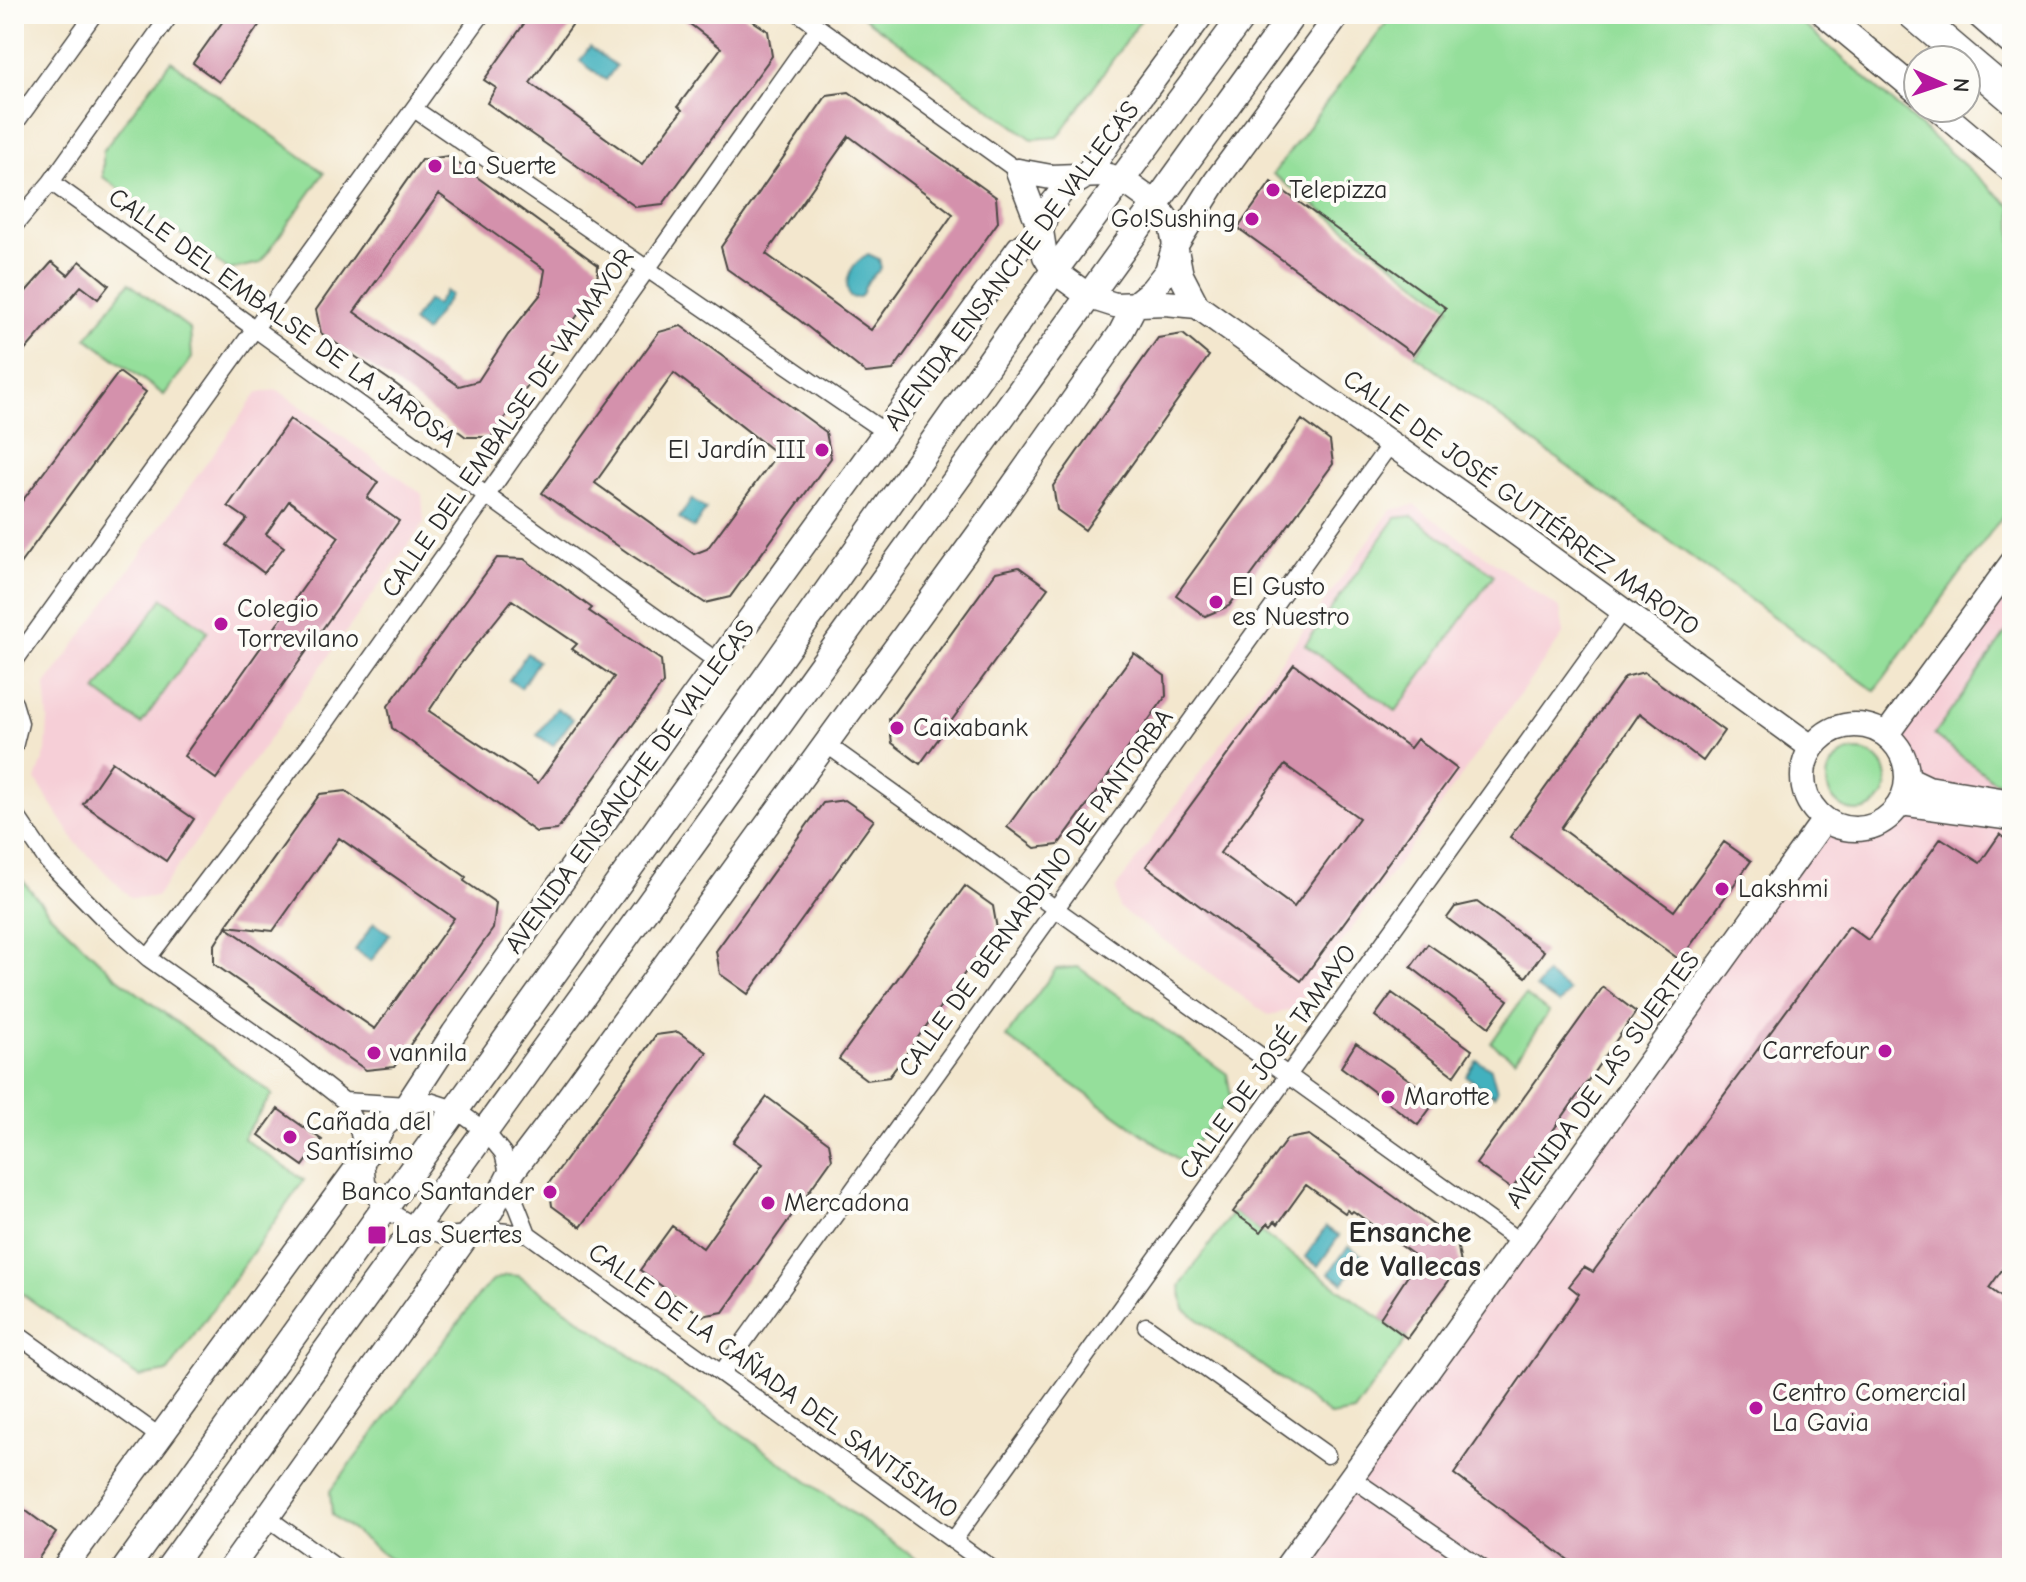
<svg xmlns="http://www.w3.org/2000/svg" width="2026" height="1582" viewBox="0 0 2026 1582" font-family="'Comic Neue',sans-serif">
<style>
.built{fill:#f6cfd7}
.green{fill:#95df9b;stroke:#608563;stroke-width:2}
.water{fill:#42b1be;stroke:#366e74;stroke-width:2}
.building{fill:#d491ac;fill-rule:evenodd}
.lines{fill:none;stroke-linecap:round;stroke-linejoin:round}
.street-casing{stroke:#494743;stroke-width:19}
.secondary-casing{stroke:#494743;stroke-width:27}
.primary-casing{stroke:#494743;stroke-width:29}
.highway-casing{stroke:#494743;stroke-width:33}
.street{stroke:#fff;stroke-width:16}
.secondary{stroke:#fff;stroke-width:24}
.primary{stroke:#fff;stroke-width:26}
.highway{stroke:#fff;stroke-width:30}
.poi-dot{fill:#b5179e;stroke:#fdfcf7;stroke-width:3}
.labels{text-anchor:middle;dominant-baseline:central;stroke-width:8;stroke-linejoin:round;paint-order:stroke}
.poi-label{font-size:26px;fill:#2b2b2b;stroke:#fdfcf7;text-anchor:start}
.street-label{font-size:26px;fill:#2b2b2b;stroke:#fdfcf7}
.quarter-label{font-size:30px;font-weight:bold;fill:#2b2b2b;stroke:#fdfcf7}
</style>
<rect width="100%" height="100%" fill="#fdfcf7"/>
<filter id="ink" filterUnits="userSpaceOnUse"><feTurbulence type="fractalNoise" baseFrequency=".0125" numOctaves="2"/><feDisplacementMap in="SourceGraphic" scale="16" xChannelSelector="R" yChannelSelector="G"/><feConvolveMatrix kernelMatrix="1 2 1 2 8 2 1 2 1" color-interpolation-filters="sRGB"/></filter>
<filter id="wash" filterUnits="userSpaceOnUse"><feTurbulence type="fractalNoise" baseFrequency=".006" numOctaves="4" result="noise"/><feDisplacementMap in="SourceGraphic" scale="32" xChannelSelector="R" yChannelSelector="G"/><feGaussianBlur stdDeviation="1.8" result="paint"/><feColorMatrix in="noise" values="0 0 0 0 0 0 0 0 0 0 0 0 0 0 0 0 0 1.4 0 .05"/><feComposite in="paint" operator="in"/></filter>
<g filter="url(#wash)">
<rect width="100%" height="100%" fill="#f3e7ce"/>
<path class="built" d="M 278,390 L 422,494 L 424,523 L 156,897 L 131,898 L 76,843 L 36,780 L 46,751 L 48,720 L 45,686 L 258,392 Z
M 1414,505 L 1560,609 L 1564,633 L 1293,1010 L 1268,1015 L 1119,908 L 1116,888 L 1391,510 Z
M 2012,563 L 2012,1568 L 1286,1568 L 1824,820 L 1838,827 L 1854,830 L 1870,827 L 1882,822 L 1901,803 L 1907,778 L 1905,762 L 1898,747 L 1886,735 Z"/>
<path class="green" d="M 859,14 L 1145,14 L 1058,137 L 1032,139 Z
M 1393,14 L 1792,14 L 2012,207 L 2012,503 L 1875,691 L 1415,355 L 1450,307 L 1273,174 Z
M 171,61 L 324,173 L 260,263 L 229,270 L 103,177 L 103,151 Z
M 129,283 L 190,329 L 192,358 L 164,395 L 87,338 Z
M 1412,516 L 1494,575 L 1396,711 L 1305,645 L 1396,518 Z
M 163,598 L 208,631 L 141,724 L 96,691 Z
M 2012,624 L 2012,775 L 2006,783 L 1994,781 L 1934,735 Z
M1827 781a30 30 0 1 1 60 0a30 30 0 1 1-60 0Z
M 14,870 L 50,914 L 115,976 L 272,1094 L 243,1138 L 304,1180 L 168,1372 L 139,1377 L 14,1288 Z
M 1078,967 L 1227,1074 L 1231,1096 L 1182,1162 L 1006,1037 L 1056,969 Z
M 1525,995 L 1549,1012 L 1515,1060 L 1491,1043 Z
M 1233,1212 L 1407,1338 L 1354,1412 L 1331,1416 L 1184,1309 L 1180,1286 Z
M 506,1275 L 519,1276 L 929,1568 L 402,1568 L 332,1515 L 330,1491 L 483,1290 L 494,1280 Z"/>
<path class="water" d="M 590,47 L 616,66 L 606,80 L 580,61 Z
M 868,254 L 879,259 L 881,268 C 877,274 870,276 867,283 C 861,293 865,300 850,297 C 842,280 852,263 868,254 Z
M 446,291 L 451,295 L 425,332 L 412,322 L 428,300 L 436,305 Z
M 692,499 L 706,509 L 694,528 L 679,518 Z
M 527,653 L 538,661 L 521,688 L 509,680 Z
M 557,708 L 573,719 L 553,746 L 537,735 Z
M 374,923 L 390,934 L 371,961 L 355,950 Z
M 1546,974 L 1569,991 L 1559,1004 L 1536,988 Z
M 1477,1060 L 1491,1069 L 1497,1091 L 1494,1096 L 1466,1076 Z
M 1326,1227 L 1339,1236 L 1318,1266 L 1305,1257 Z
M 1349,1246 L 1363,1256 L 1343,1283 L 1329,1273 Z"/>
<g id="blocks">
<path class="building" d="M 228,14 L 267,14 L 219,82 L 193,63 Z
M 531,14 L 580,14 L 530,83 L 642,164 L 682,110 L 678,106 L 721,48 L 677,14 L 742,14 L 768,31 L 772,56 L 663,204 L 636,207 L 487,103 L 496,88 L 484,80 Z
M 849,92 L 996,197 L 998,222 L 893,370 L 866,373 L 799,320 L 727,269 L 721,247 L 827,95 ZM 849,136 L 953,214 L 871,330 L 766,254 Z
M 448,156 L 598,265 L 597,288 L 491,437 L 466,437 L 397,385 L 321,333 L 316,310 L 421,160 ZM 439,194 L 545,270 L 541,294 L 508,335 L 478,381 L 459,386 L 354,312 Z
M 1271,182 L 1446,308 L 1413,354 L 1238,228 Z
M 80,261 L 109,285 L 98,299 L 81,286 L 14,363 L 14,305 L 52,262 L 68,275 Z
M 681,326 L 826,432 L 831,458 L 730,597 L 705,603 L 631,555 L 542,493 L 659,332 ZM 674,373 L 777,454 L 707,549 L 694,554 L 595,483 Z
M 1183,334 L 1209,356 L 1085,530 L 1057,510 L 1053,486 L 1158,338 Z
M 119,372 L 146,392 L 14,572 L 14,512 Z
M 290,419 L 378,482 L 367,498 L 399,521 L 216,779 L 184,756 L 339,537 L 289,501 L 266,534 L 284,547 L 264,573 L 227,545 L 247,519 L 228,506 Z
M 1302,420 L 1330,441 L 1333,464 L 1229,606 L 1205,616 L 1176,595 Z
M 497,558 L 524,559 L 592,608 L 589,611 L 661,660 L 663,683 L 557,830 L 536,832 L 392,728 L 388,706 ZM 512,600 L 577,644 L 572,649 L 614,677 L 538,783 L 429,711 L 460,665 Z
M 1019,567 L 1048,588 L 920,764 L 892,743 L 889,719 L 996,572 Z
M 1134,653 L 1165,676 L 1166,696 L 1058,845 L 1035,848 L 1007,827 Z
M 1294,664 L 1410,748 L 1417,739 L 1457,769 L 1301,981 L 1146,866 ZM 1285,765 L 1359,818 L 1294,907 L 1220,853 Z
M 1644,672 L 1724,731 L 1703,761 L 1640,713 L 1561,828 L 1674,911 L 1724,842 L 1751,861 L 1680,960 L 1510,837 L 1625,677 Z
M 112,762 L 194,819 L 166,861 L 83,804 Z
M 346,791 L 466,877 L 464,881 L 496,903 L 493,929 L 394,1067 L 366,1070 L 214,964 L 214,946 L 226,927 L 375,1029 L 454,918 L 339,838 L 273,931 L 226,926 L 320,794 Z
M 845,800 L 874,820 L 748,994 L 720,974 L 716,951 L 823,803 Z
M 2000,834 L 2012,844 L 2012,1256 L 1989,1288 L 2012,1305 L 2012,1568 L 1579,1568 L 1454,1474 L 1579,1294 L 1569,1286 L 1584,1267 L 1593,1272 L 1849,926 L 1868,940 L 1941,838 L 1980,863 Z
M 965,886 L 993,906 L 997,929 L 889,1077 L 867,1080 L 839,1059 Z
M 1477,902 L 1544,951 L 1526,977 L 1447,918 L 1455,907 Z
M 1428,944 L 1508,1000 L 1489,1027 L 1411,967 Z
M 1603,987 L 1636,1012 L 1512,1189 L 1476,1164 Z
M 1392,993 L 1472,1050 L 1454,1076 L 1375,1016 Z
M 678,1032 L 707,1052 L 581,1227 L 552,1206 L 549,1183 L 656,1035 Z
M 1356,1043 L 1437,1099 L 1418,1125 L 1341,1067 Z
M 767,1097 L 829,1143 L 832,1159 L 723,1312 L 702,1316 L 640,1270 L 672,1226 L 703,1248 L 763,1164 L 733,1142 Z
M 278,1109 L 322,1140 L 303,1166 L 259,1135 Z
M 1309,1135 L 1457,1242 L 1461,1264 L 1407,1338 L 1380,1318 L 1417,1262 L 1411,1258 L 1414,1255 L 1353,1211 L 1351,1213 L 1347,1210 L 1345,1213 L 1306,1185 L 1278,1224 L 1275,1221 L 1271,1226 L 1268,1223 L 1261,1232 L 1233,1212 L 1287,1139 Z
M 14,1502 L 56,1533 L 32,1568 L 14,1568 Z"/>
</g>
</g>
<g filter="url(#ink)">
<use href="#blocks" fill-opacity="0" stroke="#494743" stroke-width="2"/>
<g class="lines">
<defs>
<path id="street" d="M 800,14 L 1018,171
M 414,109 L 885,432
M 14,125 L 94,14
M 51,182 L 718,662
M 14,226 L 51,182 L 171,14
M 14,662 L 482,14
M 14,703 L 20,723 L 14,747
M 826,744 L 1520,1242
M 14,812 L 48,862 L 101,916 L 148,958 L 292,1060 L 344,1101 L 357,1126 L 365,1157 L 367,1183 L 383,1208 L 416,1227 L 447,1236 L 497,1231 L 528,1234 L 515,1201 L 503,1153 L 485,1131 L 455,1109 L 430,1101 L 407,1105 L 344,1101
M 148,958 L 321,729 L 818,28
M 528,1234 L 991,1568
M 1146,1326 L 1327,1455
M 14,1332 L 159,1436
M 722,1372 L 1391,443
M 1352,1478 L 1482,1568
M 268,1518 L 337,1568
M 953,1541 L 1622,611"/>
<path id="secondary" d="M 1824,14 L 1918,92
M 1937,108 L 2012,171
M 1018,171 L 1041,231 L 1045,256 L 1054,271 L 1090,297 L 1115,305 L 1165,303 L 1197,306 L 1508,527 L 1811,747
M 1018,171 L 1051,177 L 1104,175 L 1121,179 L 1156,204 L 1171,225 L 1181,275 L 1197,306
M1803 777a52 52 0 1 1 104 0a52 52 0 1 1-104 0Z
M 1886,735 L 2012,563
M 1907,778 L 1928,788 L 2012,802
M 1901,803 L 2012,818
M 64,1568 L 365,1157 L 384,1125 L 407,1105 L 454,1033 L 691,700 L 1019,248 L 1041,231 L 1048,209 L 1063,190 L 1086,176 L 1126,117 L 1202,14
M 231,1568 L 469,1233 L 491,1211 L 509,1176 L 566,1101 L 993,514 L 1120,334 L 1136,303 L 1152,290 L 1167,271 L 1174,248 L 1216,181 L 1339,14
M 1286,1568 L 1824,820"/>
<path id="primary" d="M 126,1568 L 756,692 L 1054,271 L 1244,14
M 169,1568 L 1293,14"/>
<path id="highway" d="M 1913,14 L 2012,98
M 1982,14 L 2012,40"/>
</defs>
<use href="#street" class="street-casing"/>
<use href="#secondary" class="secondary-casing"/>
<use href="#primary" class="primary-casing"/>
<use href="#highway" class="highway-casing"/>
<use href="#street" class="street"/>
<use href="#secondary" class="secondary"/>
<use href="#primary" class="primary"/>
<use href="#highway" class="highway"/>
</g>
</g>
<g class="poi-dot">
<circle cx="435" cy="166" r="8"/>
<circle cx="1273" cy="190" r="8"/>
<circle cx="1252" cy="219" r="8"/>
<circle cx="822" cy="450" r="8"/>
<circle cx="1216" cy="602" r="8"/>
<circle cx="221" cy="624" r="8"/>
<circle cx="897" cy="728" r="8"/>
<circle cx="1722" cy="889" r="8"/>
<circle cx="1885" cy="1051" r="8"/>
<circle cx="374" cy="1053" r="8"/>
<circle cx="1388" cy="1097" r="8"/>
<circle cx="290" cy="1137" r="8"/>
<circle cx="550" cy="1192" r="8"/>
<circle cx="768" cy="1203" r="8"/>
<rect x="367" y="1225" width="20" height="20" rx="4"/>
<circle cx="1756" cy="1408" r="8"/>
</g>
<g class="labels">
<g class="poi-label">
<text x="451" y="166">La Suerte</text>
<text x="1289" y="190">Telepizza</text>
<text x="1236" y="219" text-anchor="end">Go!Sushing</text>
<text x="806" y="450" text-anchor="end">El Jardín III</text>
<text x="1232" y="587">El Gusto<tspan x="1232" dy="30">es Nuestro</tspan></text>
<text x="237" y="609">Colegio<tspan x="237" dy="30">Torrevilano</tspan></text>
<text x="913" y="728">Caixabank</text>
<text x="1738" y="889">Lakshmi</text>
<text x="1869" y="1051" text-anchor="end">Carrefour</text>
<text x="390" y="1053">vannila</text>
<text x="1404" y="1097">Marotte</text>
<text x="306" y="1122">Cañada del<tspan x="306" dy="30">Santísimo</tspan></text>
<text x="534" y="1192" text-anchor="end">Banco Santander</text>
<text x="784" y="1203">Mercadona</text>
<text x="395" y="1235">Las Suertes</text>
<text x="1772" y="1393">Centro Comercial<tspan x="1772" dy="30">La Gavia</tspan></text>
</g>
<g class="street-label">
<text transform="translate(1012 266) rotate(-53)">AVENIDA ENSANCHE DE VALLECAS</text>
<text transform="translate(282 318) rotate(36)">CALLE DEL EMBALSE DE LA JAROSA</text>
<text transform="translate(508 423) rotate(-55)">CALLE DEL EMBALSE DE VALMAYOR</text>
<text transform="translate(1521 503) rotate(36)">CALLE DE JOSÉ GUTIÉRREZ MAROTO</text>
<text transform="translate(630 787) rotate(-54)">AVENIDA ENSANCHE DE VALLECAS</text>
<text transform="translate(1036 893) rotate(-54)">CALLE DE BERNARDINO DE PANTORBA</text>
<text transform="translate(1268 1062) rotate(-54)">CALLE DE JOSÉ TAMAYO</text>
<text transform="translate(1603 1080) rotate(-54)">AVENIDA DE LAS SUERTES</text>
<text transform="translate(773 1381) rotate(36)">CALLE DE LA CAÑADA DEL SANTÍSIMO</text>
</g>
<g class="quarter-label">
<text x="1410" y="1232">Ensanche<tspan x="1410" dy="34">de Vallecas</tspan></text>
</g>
</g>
<rect width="2026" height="1582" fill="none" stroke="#fdfcf7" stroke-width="48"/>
<g transform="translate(1942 84) rotate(93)"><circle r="38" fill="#fdfcf7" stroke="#a9a8a5" stroke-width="2"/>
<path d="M0-6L14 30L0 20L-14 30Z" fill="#b5179e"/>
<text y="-12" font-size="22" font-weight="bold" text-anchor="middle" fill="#2b2b2b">N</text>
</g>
</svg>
